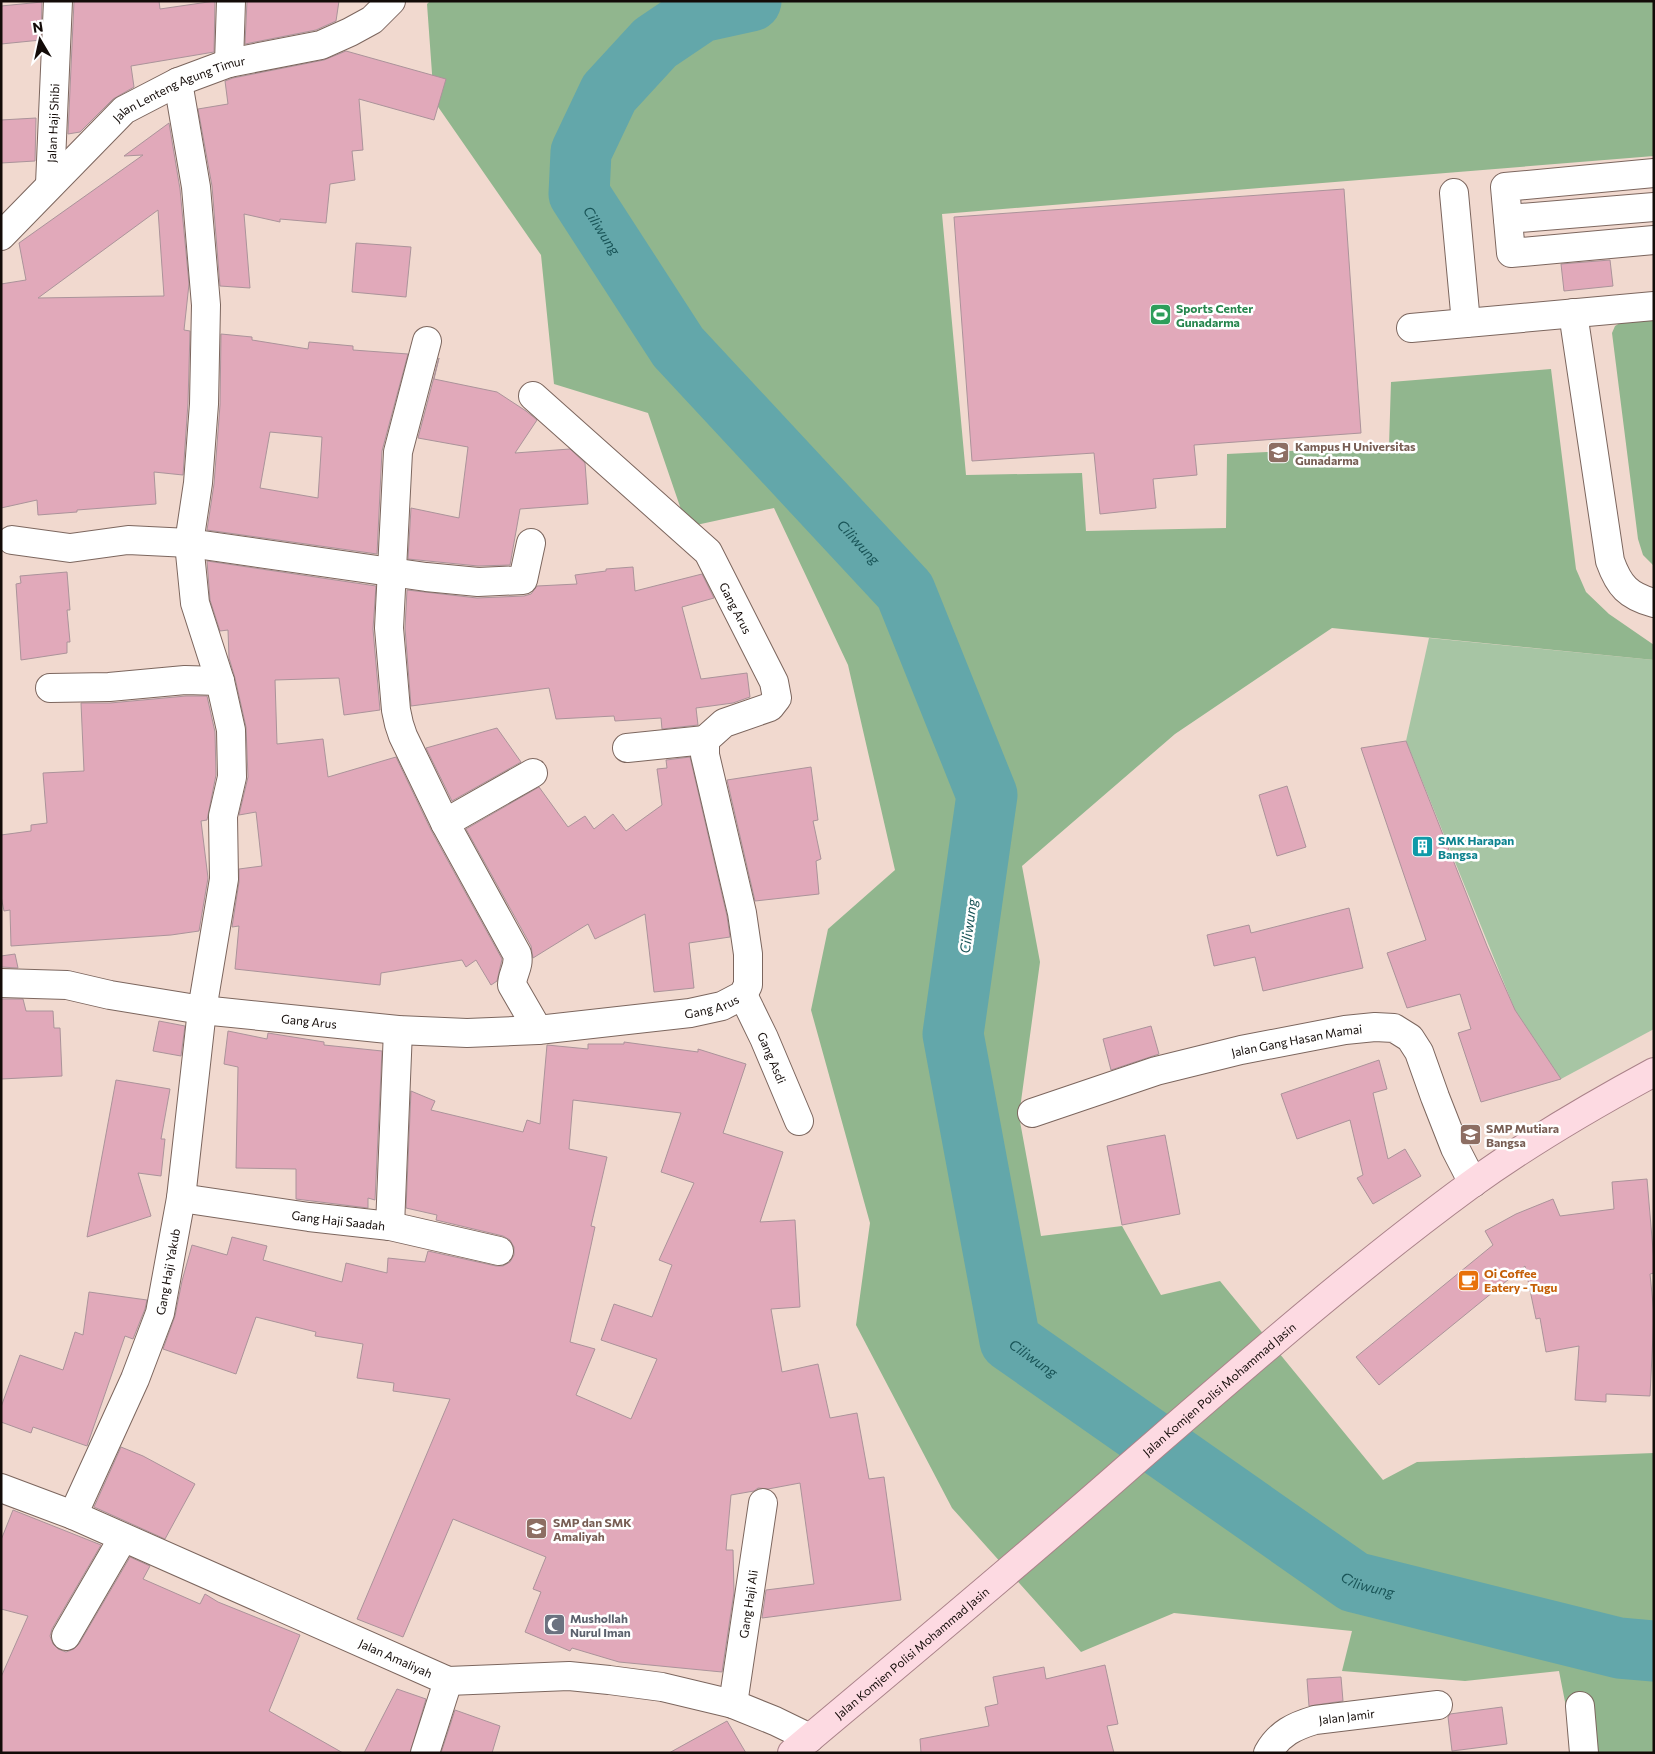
<svg xmlns="http://www.w3.org/2000/svg" width="1655" height="1754" viewBox="0 0 1655 1754" font-family="Commissioner,sans-serif">
<style>
.green{fill:#a7c5a4}
.forest{fill:#91b68e}
.lines{fill:none;stroke-linecap:round;stroke-linejoin:round}
.river{stroke:#63a7aa;stroke-width:61}
.building{fill:#e1a9ba;stroke:#ab939a;fill-rule:evenodd}
.minor-casing{stroke:#7c665e;stroke-width:30}
.major-casing{stroke:#aa8289;stroke-width:30}
.minor{stroke:#fff;stroke-width:28}
.major{stroke:#fddae2;stroke-width:28}
.labels{text-anchor:middle;dominant-baseline:central;stroke-width:5;stroke-linejoin:round;paint-order:stroke}
.street-label{font-size:12px;fill:#130b08;stroke:#fff}
.leisure-label{font-size:12px;font-weight:bold;fill:#27864d;stroke:#fff;text-anchor:start}
.education-label{font-size:12px;font-weight:bold;fill:#785e54;stroke:#fff;text-anchor:start}
.culture-label{font-size:12px;font-weight:bold;fill:#0d838f;stroke:#fff;text-anchor:start}
.food-label{font-size:12px;font-weight:bold;fill:#c56008;stroke:#fff;text-anchor:start}
.worship-label{font-size:12px;font-weight:bold;fill:#5b616d;stroke:#fff;text-anchor:start}
.water-label{font-size:14px;font-style:italic;fill:#195457;stroke:#fff}
</style>
<rect width="100%" height="100%" fill="#f1d9cf"/>
<path class="green" d="M 1429,638 L 1654,660 L 1654,1029 L 1561,1079 L 1515,1010 L 1406,741 Z"/>
<path class="forest" d="M 430,1 L 1654,1 L 1654,156 L 942,214 L 966,475 L 1082,473 L 1086,531 L 1226,528 L 1227,454 L 1389,446 L 1391,382 L 1551,369 L 1576,569 L 1586,592 L 1609,614 L 1654,645 L 1654,660 L 1332,628 L 1175,734 L 1022,866 L 1040,962 L 1019,1116 L 1041,1236 L 1122,1226 L 1161,1295 L 1220,1281 L 1383,1480 L 1417,1462 L 1654,1453 L 1654,1753 L 1575,1753 L 1559,1671 L 1465,1681 L 1342,1671 L 1352,1631 L 1174,1613 L 1081,1652 L 952,1508 L 856,1325 L 870,1223 L 811,1010 L 828,929 L 895,870 L 848,665 L 774,508 L 687,527 L 648,413 L 554,384 L 541,255 L 434,101 L 427,4 Z
M 1654,320 L 1654,566 L 1643,555 L 1638,539 L 1612,333 L 1615,326 L 1620,323 Z"/>
<g class="lines">
<path class="river" id="s1" d="M 751,1 L 701,12 L 655,43 L 609,93 L 581,152 L 579,194 L 678,347 L 905,591 L 987,795 L 953,1034 L 1010,1341 L 1354,1582 L 1619,1648 L 1654,1651"/>
</g>
<path class="building" d="M 74,1 L 159,1 L 160,9 L 215,1 L 214,52 L 131,66 L 134,87 L 113,99 L 80,132 L 68,134 Z
M 247,1 L 339,1 L 336,21 L 316,30 L 245,44 Z
M 42,2 L 41,40 L 1,44 L 1,6 Z
M 346,51 L 446,79 L 434,120 L 359,99 L 363,150 L 352,151 L 355,180 L 330,184 L 326,223 L 280,219 L 280,222 L 244,214 L 250,288 L 220,286 L 212,186 L 198,109 L 228,104 L 225,81 L 233,78 L 324,60 Z
M 36,118 L 35,161 L 1,163 L 1,120 Z
M 169,123 L 180,189 L 189,284 L 184,330 L 190,331 L 188,403 L 183,475 L 154,472 L 156,504 L 77,510 L 77,512 L 38,515 L 37,500 L 1,508 L 1,284 L 26,280 L 19,243 L 143,155 L 124,156 ZM 158,210 L 164,296 L 38,298 Z
M 1344,189 L 1361,433 L 1194,445 L 1197,475 L 1153,479 L 1156,508 L 1100,514 L 1094,453 L 972,461 L 954,217 Z
M 356,243 L 411,247 L 406,297 L 352,292 Z
M 1610,260 L 1613,286 L 1564,291 L 1561,264 Z
M 221,334 L 252,337 L 252,340 L 308,349 L 309,342 L 353,346 L 353,350 L 408,354 L 382,451 L 377,554 L 207,530 L 214,484 L 220,405 ZM 270,432 L 322,437 L 318,498 L 260,488 Z
M 439,358 L 434,379 L 497,392 L 526,411 L 537,420 L 515,453 L 570,449 L 585,463 L 588,504 L 520,509 L 510,565 L 478,566 L 408,559 L 411,508 L 459,518 L 468,447 L 418,438 Z
M 207,561 L 376,586 L 373,629 L 380,710 L 344,715 L 339,678 L 275,680 L 277,744 L 323,739 L 328,777 L 396,757 L 431,830 L 502,959 L 497,981 L 491,985 L 476,960 L 466,967 L 462,960 L 381,973 L 380,985 L 235,969 L 239,926 L 232,927 L 239,882 L 239,869 L 262,866 L 256,812 L 239,815 L 248,777 L 246,727 L 235,678 L 229,658 L 228,630 L 220,631 L 210,600 Z
M 633,567 L 635,591 L 702,574 L 714,598 L 682,607 L 701,679 L 747,673 L 750,697 L 733,703 L 696,708 L 698,725 L 662,729 L 661,718 L 615,721 L 614,716 L 556,719 L 549,688 L 411,706 L 405,628 L 407,590 L 477,598 L 524,596 L 531,594 L 537,586 L 577,584 L 575,575 L 606,571 L 606,569 Z
M 67,572 L 70,610 L 67,610 L 70,642 L 67,642 L 67,653 L 21,660 L 16,584 L 21,583 L 20,576 Z
M 186,696 L 207,696 L 215,732 L 216,775 L 207,820 L 201,821 L 208,878 L 199,931 L 171,935 L 11,946 L 10,910 L 4,911 L 1,896 L 1,835 L 31,831 L 31,825 L 47,823 L 43,773 L 84,771 L 81,703 L 110,703 Z
M 497,728 L 521,762 L 452,801 L 426,748 Z
M 1406,741 L 1487,946 L 1515,1010 L 1561,1079 L 1481,1102 L 1458,1033 L 1471,1029 L 1460,994 L 1407,1008 L 1387,953 L 1426,940 L 1361,748 Z
M 690,757 L 727,916 L 730,937 L 689,943 L 694,988 L 654,992 L 645,914 L 595,939 L 588,924 L 533,958 L 531,946 L 466,829 L 539,787 L 568,827 L 585,816 L 594,829 L 613,814 L 626,831 L 662,805 L 657,769 L 667,768 L 666,760 Z
M 811,767 L 818,820 L 813,821 L 821,859 L 816,861 L 819,894 L 755,901 L 727,780 Z
M 1287,786 L 1306,847 L 1277,856 L 1259,795 Z
M 1349,908 L 1363,968 L 1263,991 L 1255,957 L 1214,966 L 1207,935 L 1249,925 L 1251,933 Z
M 15,954 L 18,968 L 1,967 L 1,956 Z
M 1,999 L 23,999 L 26,1011 L 53,1011 L 54,1028 L 60,1028 L 62,1076 L 1,1079 Z
M 159,1021 L 185,1026 L 181,1056 L 153,1051 Z
M 1151,1026 L 1159,1054 L 1111,1070 L 1103,1039 Z
M 228,1031 L 267,1039 L 268,1033 L 324,1042 L 324,1045 L 382,1051 L 375,1200 L 368,1198 L 368,1208 L 296,1199 L 296,1169 L 236,1168 L 238,1067 L 224,1064 Z
M 624,1042 L 698,1052 L 698,1049 L 746,1064 L 723,1133 L 783,1152 L 760,1222 L 795,1220 L 800,1307 L 771,1309 L 782,1372 L 818,1364 L 830,1418 L 857,1413 L 869,1479 L 884,1477 L 901,1600 L 762,1618 L 766,1590 L 814,1584 L 800,1483 L 768,1489 L 758,1488 L 754,1491 L 731,1495 L 726,1550 L 733,1550 L 734,1592 L 722,1672 L 619,1662 L 572,1648 L 570,1651 L 525,1632 L 541,1592 L 533,1589 L 546,1557 L 453,1519 L 403,1637 L 357,1619 L 450,1399 L 393,1391 L 394,1383 L 357,1378 L 363,1344 L 315,1336 L 316,1332 L 256,1317 L 236,1374 L 163,1349 L 175,1316 L 182,1281 L 192,1245 L 227,1255 L 232,1237 L 267,1246 L 263,1260 L 342,1282 L 346,1263 L 387,1273 L 388,1258 L 425,1262 L 428,1251 L 496,1266 L 503,1266 L 510,1262 L 514,1255 L 514,1247 L 510,1240 L 503,1236 L 436,1220 L 437,1215 L 406,1208 L 411,1091 L 435,1101 L 431,1110 L 523,1132 L 527,1120 L 540,1124 L 547,1045 L 588,1049 L 588,1044 L 624,1044 ZM 573,1100 L 681,1113 L 661,1172 L 694,1183 L 659,1260 L 672,1265 L 652,1317 L 614,1304 L 601,1340 L 657,1359 L 631,1419 L 576,1395 L 595,1349 L 570,1342 L 595,1227 L 591,1226 L 607,1157 L 569,1149 Z
M 1379,1060 L 1387,1089 L 1373,1093 L 1388,1159 L 1405,1149 L 1421,1176 L 1373,1204 L 1357,1178 L 1363,1175 L 1350,1120 L 1297,1139 L 1281,1094 Z
M 116,1080 L 170,1089 L 161,1139 L 165,1139 L 161,1176 L 138,1173 L 151,1216 L 87,1237 Z
M 1165,1135 L 1180,1214 L 1122,1225 L 1107,1146 Z
M 1647,1179 L 1654,1262 L 1654,1273 L 1650,1274 L 1654,1314 L 1650,1396 L 1606,1394 L 1606,1402 L 1575,1400 L 1579,1346 L 1546,1352 L 1540,1318 L 1536,1319 L 1525,1266 L 1379,1385 L 1356,1357 L 1493,1245 L 1485,1231 L 1516,1214 L 1553,1199 L 1560,1216 L 1614,1209 L 1612,1182 Z
M 89,1292 L 147,1300 L 145,1309 L 133,1339 L 125,1336 L 87,1446 L 33,1427 L 31,1433 L 1,1422 L 1,1407 L 20,1355 L 63,1370 L 75,1332 L 83,1335 Z
M 121,1447 L 143,1456 L 195,1484 L 165,1539 L 94,1507 Z
M 13,1510 L 101,1545 L 52,1629 L 50,1636 L 53,1644 L 58,1649 L 66,1652 L 74,1649 L 79,1644 L 130,1557 L 150,1566 L 143,1579 L 200,1604 L 205,1594 L 218,1602 L 300,1635 L 269,1711 L 343,1753 L 1,1753 L 1,1677 L 28,1616 L 1,1609 L 1,1540 Z
M 1105,1665 L 1118,1724 L 1107,1726 L 1114,1753 L 921,1753 L 920,1739 L 989,1726 L 985,1707 L 998,1704 L 993,1677 L 1044,1667 L 1046,1679 Z
M 1341,1677 L 1343,1701 L 1309,1706 L 1307,1679 Z
M 397,1689 L 426,1699 L 410,1753 L 364,1753 Z
M 1502,1707 L 1507,1744 L 1452,1751 L 1448,1717 L 1450,1714 Z
M 455,1710 L 500,1726 L 492,1753 L 441,1753 Z
M 727,1721 L 746,1753 L 669,1753 Z"/>
<g class="lines">
<defs>
<g id="minor">
<path d="M 229,63 L 231,1"/>
<path d="M 1654,173 L 1505,187 L 1511,253 L 1654,240"/>
<path id="s2" d="M 50,184 L 58,1"/>
<path d="M 1454,193 L 1466,323"/>
<path d="M 1508,219 L 1654,207"/>
<path id="s3" d="M 1,236 L 124,110 L 178,82 L 229,63 L 321,45 L 350,32 L 372,20 L 391,1"/>
<path d="M 1573,313 L 1610,561 C 1619,586 1628,596 1654,603"/>
<path d="M 1411,328 L 1654,306"/>
<path d="M 427,341 L 398,452 L 389,628 L 396,710 L 399,724 L 403,736 L 445,823 L 517,954 C 520,966 512,974 512,985 L 538,1030"/>
<path d="M 12,540 L 70,548 L 128,540 L 189,543 L 426,577 L 478,582 L 523,580 L 531,543"/>
<path d="M 50,688 L 109,687 L 185,680 L 220,681"/>
<path d="M 627,748 L 705,740"/>
<path d="M 445,823 L 533,773"/>
<path id="s4" d="M 1,983 L 67,985 L 110,995 L 202,1010 L 398,1030 L 467,1033 L 538,1030 L 690,1013 L 722,1006 L 743,995 L 748,985 L 748,954 L 742,913 L 705,755 L 705,740 L 724,723 L 770,707 L 777,698 L 774,682 L 708,552 L 533,396"/>
<path id="s5" d="M 743,995 L 764,1038 L 799,1121"/>
<path id="s6" d="M 1032,1113 L 1156,1071 L 1241,1050 L 1345,1030 L 1375,1027 L 1394,1028 L 1410,1038 L 1419,1052 L 1435,1097 L 1455,1148 L 1473,1183"/>
<path id="s7" d="M 181,1198 L 309,1217 L 390,1226 L 499,1251"/>
<path d="M 390,1226 L 398,1030"/>
<path id="s8" d="M 1,1488 L 73,1515 L 448,1681 L 569,1676 L 609,1680 L 662,1687 L 733,1704 L 775,1721 L 810,1738"/>
<path id="s9" d="M 73,1515 L 135,1379 L 160,1313 L 181,1198 L 202,1010 L 224,879 L 223,816 L 232,777 L 231,730 L 220,681 L 195,603 L 189,543 L 198,483 L 204,404 L 206,305 L 196,187 L 178,82"/>
<path d="M 66,1636 L 123,1538"/>
<path id="s10" d="M 733,1704 L 763,1503"/>
<path d="M 1580,1706 L 1584,1753"/>
<path d="M 425,1753 L 448,1681"/>
<path id="s11" d="M 1268,1753 C 1279,1733 1295,1726 1315,1720 L 1438,1705"/>
</g>
<g id="major">
<path id="s12" d="M 792,1753 C 904,1659 1016,1566 1125,1470 C 1238,1372 1350,1273 1470,1185 C 1528,1143 1591,1106 1654,1072"/>
</g>
</defs>
<use href="#minor" class="minor-casing"/>
<use href="#major" class="major-casing"/>
<use href="#minor" class="minor"/>
<use href="#major" class="major"/>
</g>
<defs>
<symbol id="stadium-square" viewBox="-11 -11 22 22"><rect x="-9" y="-9" width="18" height="18" rx="4" fill="#2e9e5b" stroke="#fff"/><path d="M0-5a6.5 5 0 1 0 0 10a6.5 5 0 1 0 0-10ZM-3.5-1.8h7v3.6h-7Z" fill="#fff"/></symbol>
<symbol id="university-square" viewBox="-11 -11 22 22"><rect x="-9" y="-9" width="18" height="18" rx="4" fill="#8d6e63" stroke="#fff"/><path d="M0-5L7-2L0 1L-7-2ZM-4 1L0 2.5L4 1V4Q0 6-4 4Z" fill="#fff"/></symbol>
<symbol id="building-square" viewBox="-11 -11 22 22"><rect x="-9" y="-9" width="18" height="18" rx="4" fill="#0f9aa8" stroke="#fff"/><path d="M-4-6H4V6H1V3H-1V6H-4ZM-2.5-4.3h1.7v1.8h-1.7ZM.8-4.3h1.7v1.8H.8ZM-2.5-1h1.7V.8h-1.7ZM.8-1h1.7V.8H.8Z" fill="#fff"/></symbol>
<symbol id="school-square" viewBox="-11 -11 22 22"><rect x="-9" y="-9" width="18" height="18" rx="4" fill="#8d6e63" stroke="#fff"/><path d="M0-5L7-2L0 1L-7-2ZM-4 1L0 2.5L4 1V4Q0 6-4 4Z" fill="#fff"/></symbol>
<symbol id="cafe-square" viewBox="-11 -11 22 22"><rect x="-9" y="-9" width="18" height="18" rx="4" fill="#e8710a" stroke="#fff"/><path d="M-5.5-4.5H6V0H3Q3 3.5 0 3.5H-2.5Q-5.5 3.5-5.5 0ZM3-3.2v2h1.7v-2ZM-6 4.5H4V6H-6Z" fill="#fff"/></symbol>
<symbol id="mosque-square" viewBox="-11 -11 22 22"><rect x="-9" y="-9" width="18" height="18" rx="4" fill="#6b7280" stroke="#fff"/><path d="M3.5-4.9A6 6 0 1 0 3.5 4.9A5 5 0 1 1 3.5-4.9Z" fill="#fff"/></symbol>
</defs>
<g fill-rule="evenodd">
<use href="#stadium-square" x="1148" y="302" width="25" height="25"/>
<use href="#university-square" x="1266" y="440" width="25" height="25"/>
<use href="#building-square" x="1410" y="834" width="25" height="25"/>
<use href="#school-square" x="1458" y="1122" width="25" height="25"/>
<use href="#cafe-square" x="1456" y="1268" width="25" height="25"/>
<use href="#school-square" x="524" y="1516" width="25" height="25"/>
<use href="#mosque-square" x="542" y="1612" width="25" height="25"/>
</g>
<g class="labels">
<g class="street-label">
<text stroke="none"><textPath href="#s3" startOffset="235">Jalan Lenteng Agung Timur</textPath></text>
<text stroke="none"><textPath href="#s2" startOffset="61">Jalan Haji Shibi</textPath></text>
<text transform="translate(736 608) rotate(63)">Gang Arus</text>
<text stroke="none"><textPath href="#s4" startOffset="716">Gang Arus</textPath></text>
<text stroke="none"><textPath href="#s4" startOffset="311">Gang Arus</textPath></text>
<text stroke="none"><textPath href="#s6" startOffset="275">Jalan Gang Hasan Mamai</textPath></text>
<text stroke="none"><textPath href="#s5" startOffset="69">Gang Asdi</textPath></text>
<text stroke="none"><textPath href="#s7" startOffset="159">Gang Haji Saadah</textPath></text>
<text stroke="none"><textPath href="#s9" startOffset="262">Gang Haji Yakub</textPath></text>
<text stroke="none"><textPath href="#s12" startOffset="561">Jalan Komjen Polisi Mohammad Jasin</textPath></text>
<text stroke="none"><textPath href="#s10" startOffset="101">Gang Haji Ali</textPath></text>
<text stroke="none"><textPath href="#s12" startOffset="156">Jalan Komjen Polisi Mohammad Jasin</textPath></text>
<text stroke="none"><textPath href="#s8" startOffset="430">Jalan Amaliyah</textPath></text>
<text stroke="none"><textPath href="#s11" startOffset="91">Jalan Jamir</textPath></text>
</g>
<g class="leisure-label">
<text x="1176" y="308">Sports Center<tspan x="1176" dy="14">Gunadarma</tspan></text>
</g>
<g class="education-label">
<text x="1295" y="446">Kampus H Universitas<tspan x="1295" dy="14">Gunadarma</tspan></text>
<text x="1486" y="1128">SMP Mutiara<tspan x="1486" dy="14">Bangsa</tspan></text>
<text x="553" y="1522">SMP dan SMK<tspan x="553" dy="14">Amaliyah</tspan></text>
</g>
<g class="culture-label">
<text x="1438" y="840">SMK Harapan<tspan x="1438" dy="14">Bangsa</tspan></text>
</g>
<g class="food-label">
<text x="1484" y="1273">Oi Coffee<tspan x="1484" dy="14">Eatery - Tugu</tspan></text>
</g>
<g class="worship-label">
<text x="570" y="1618">Mushollah<tspan x="570" dy="14">Nurul Iman</tspan></text>
</g>
<g class="water-label">
<text stroke="none"><textPath href="#s1" startOffset="325">Ciliwung</textPath></text>
<text stroke="none"><textPath href="#s1" startOffset="730">Ciliwung</textPath></text>
<text transform="translate(968 926) rotate(-82)">Ciliwung</text>
<text stroke="none"><textPath href="#s1" startOffset="1600">Ciliwung</textPath></text>
<text stroke="none"><textPath href="#s1" startOffset="2005">Ciliwung</textPath></text>
</g>
</g>
<rect width="1655" height="1754" fill="none" stroke="#130b08" stroke-width="5"/>
<g transform="translate(40 40) rotate(351)" stroke="#ffffff" stroke-width="4" paint-order="stroke">
<path d="M0-4L9 19L0 12L-9 19Z" fill="#130b08"/>
<text y="-8" font-size="14" font-weight="bold" text-anchor="middle" fill="#130b08">N</text>
</g>
</svg>
